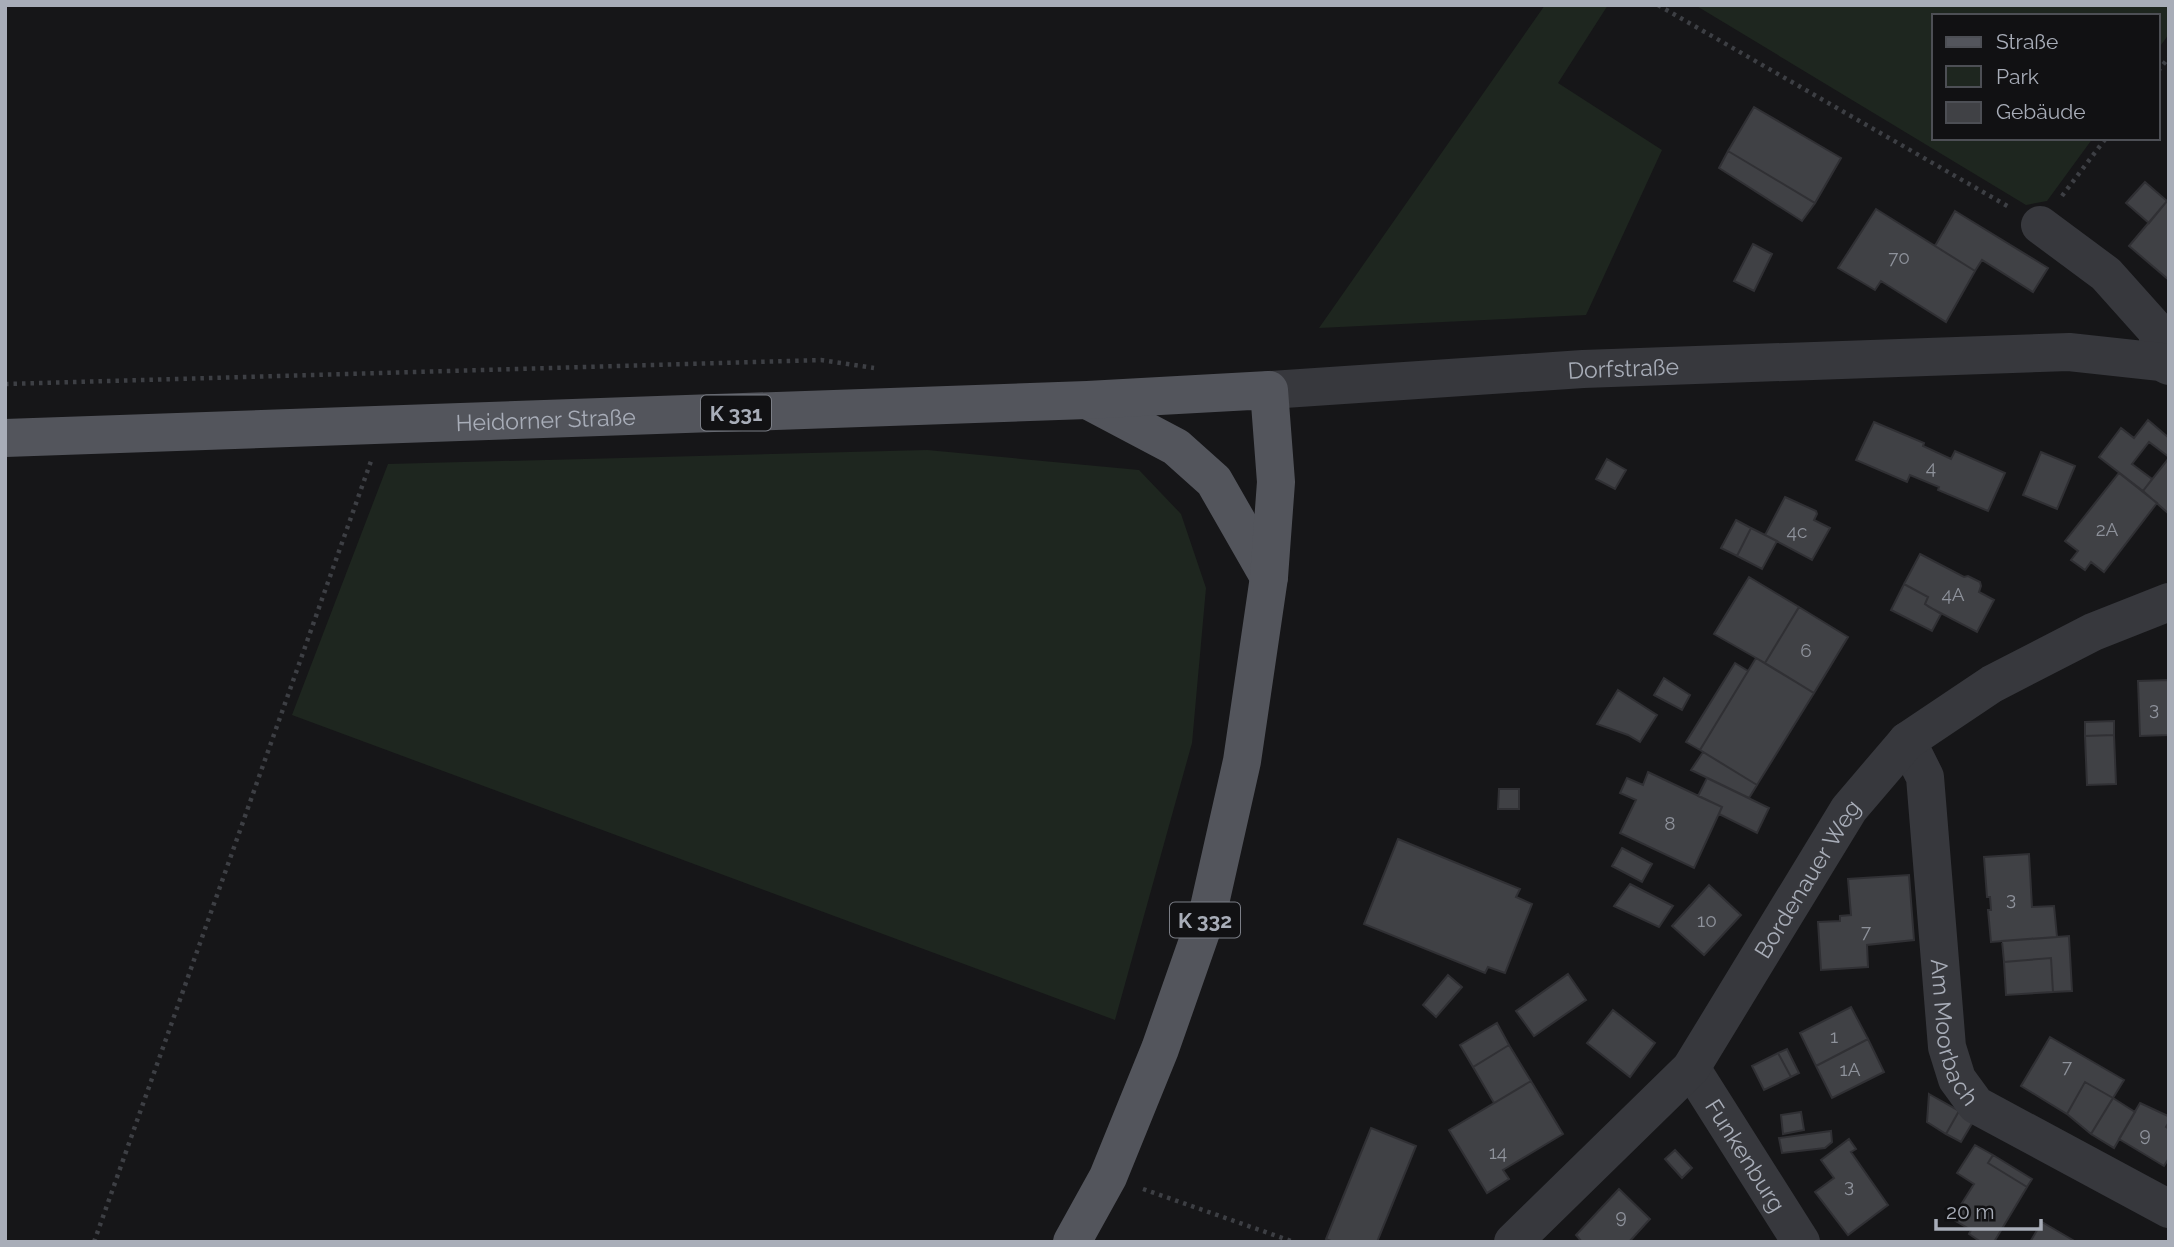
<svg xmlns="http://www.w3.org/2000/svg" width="2174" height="1247" viewBox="0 0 2174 1247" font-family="Raleway,sans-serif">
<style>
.green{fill:#1e261f}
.building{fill:#404145;stroke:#303034;stroke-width:2}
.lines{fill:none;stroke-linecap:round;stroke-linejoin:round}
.path{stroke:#3d3f44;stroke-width:4.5;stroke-dasharray:3.5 5;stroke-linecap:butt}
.minor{stroke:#37383d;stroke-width:38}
.major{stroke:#53555c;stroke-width:38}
.labels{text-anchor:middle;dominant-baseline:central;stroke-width:5;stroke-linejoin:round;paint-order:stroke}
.number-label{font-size:19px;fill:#8e929b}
.shield{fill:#111113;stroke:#7b7e86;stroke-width:2}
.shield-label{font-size:21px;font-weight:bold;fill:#a8adb8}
.street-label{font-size:23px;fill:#a8adb8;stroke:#111113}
</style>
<rect width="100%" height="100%" fill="#161618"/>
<path class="green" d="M 1545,5 L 1608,5 L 1558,83 L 1662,150 L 1586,315 L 1319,328 Z
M 1695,5 L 2169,5 L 2169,34 L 2158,49 L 2158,16 L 1934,16 L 1934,138 L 2093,138 L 2047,201 L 2026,205 Z
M 927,450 L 1139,470 L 1181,514 L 1206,588 L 1192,743 L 1115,1020 L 292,715 L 388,464 Z"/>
<path class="building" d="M 1754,107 L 1841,158 L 1815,203 L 1728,151 Z
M 1728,151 L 1815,203 L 1802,221 L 1719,168 Z
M 2145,182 L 2167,201 L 2149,223 L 2126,203 Z
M 2167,201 L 2169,203 L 2169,280 L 2129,246 Z
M 1876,209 L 1975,271 L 1946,322 L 1881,281 L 1875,290 L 1838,268 Z
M 1955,211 L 2048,268 L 2033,292 L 1982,260 L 1975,271 L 1935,246 Z
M 1753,244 L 1772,254 L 1754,291 L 1734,281 Z
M 2148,420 L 2169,438 L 2169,457 L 2149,442 L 2132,464 L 2152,479 L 2143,491 L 2099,457 L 2121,428 L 2134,438 Z
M 1874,422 L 1924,443 L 1923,446 L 1951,459 L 1955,451 L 2005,473 L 1988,511 L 1938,490 L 1939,487 L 1910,475 L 1907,482 L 1856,460 Z
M 2041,452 L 2075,466 L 2057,509 L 2023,495 Z
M 2169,458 L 2169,514 L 2143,491 Z
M 1607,459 L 1626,470 L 1615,489 L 1596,479 Z
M 2119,473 L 2157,503 L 2104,572 L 2091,562 L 2085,570 L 2071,560 L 2078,551 L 2065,541 Z
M 1785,497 L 1816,511 L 1817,514 L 1814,520 L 1830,528 L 1812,560 L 1765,535 Z
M 1736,520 L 1751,528 L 1737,556 L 1721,548 Z
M 1751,528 L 1777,541 L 1762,569 L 1737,556 Z
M 1920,554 L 1964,577 L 1968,576 L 1980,582 L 1981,586 L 1979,592 L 1994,600 L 1977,632 L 1929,607 L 1925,604 L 1928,597 L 1904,584 Z
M 1749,577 L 1799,607 L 1765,663 L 1714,634 Z
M 1904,584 L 1928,597 L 1925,604 L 1941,614 L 1932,631 L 1891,610 Z
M 1799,607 L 1848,637 L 1814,693 L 1765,663 Z
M 1756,658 L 1814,693 L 1757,785 L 1700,750 Z
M 1735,663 L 1748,671 L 1700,750 L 1686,742 Z
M 1664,678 L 1690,695 L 1682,710 L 1654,695 Z
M 2169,680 L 2169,735 L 2140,736 L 2138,681 Z
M 1618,690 L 1657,715 L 1640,742 L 1628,735 L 1597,724 Z
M 2114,721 L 2114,735 L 2085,736 L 2085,722 Z
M 2114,735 L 2116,784 L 2087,785 L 2085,736 Z
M 1703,752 L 1757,785 L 1749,798 L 1691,770 Z
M 1648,772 L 1722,807 L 1694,868 L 1620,833 L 1636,800 L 1620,793 L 1627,778 L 1643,785 Z
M 1707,778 L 1769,808 L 1757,833 L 1719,814 L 1722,807 L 1698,796 Z
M 1499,789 L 1519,789 L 1519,809 L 1498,809 Z
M 1398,839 L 1520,889 L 1516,897 L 1532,904 L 1505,973 L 1488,967 L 1485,973 L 1364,924 Z
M 1622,848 L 1652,864 L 1642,882 L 1612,866 Z
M 2029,854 L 2032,907 L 2054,906 L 2057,937 L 1991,942 L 1988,910 L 1991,910 L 1990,897 L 1987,897 L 1984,857 Z
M 1909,875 L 1914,940 L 1867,945 L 1868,967 L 1821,970 L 1818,922 L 1840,921 L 1840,916 L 1851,915 L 1848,879 Z
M 1630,884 L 1673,906 L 1659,927 L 1614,906 Z
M 1709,885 L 1741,915 L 1704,955 L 1672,926 Z
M 2069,936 L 2072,991 L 2053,992 L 2051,958 L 2004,962 L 2002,941 Z
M 2051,958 L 2053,992 L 2006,995 L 2004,962 Z
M 1568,974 L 1586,1000 L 1534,1036 L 1516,1011 Z
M 1448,975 L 1462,987 L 1436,1017 L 1423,1005 Z
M 1851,1007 L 1868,1039 L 1816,1066 L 1800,1033 Z
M 1613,1010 L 1655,1043 L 1630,1077 L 1587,1043 Z
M 1497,1023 L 1509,1045 L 1473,1067 L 1460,1045 Z
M 2050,1037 L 2124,1080 L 2113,1098 L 2085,1082 L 2067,1114 L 2021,1086 Z
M 1868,1039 L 1884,1072 L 1832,1098 L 1816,1066 Z
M 1509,1045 L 1531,1081 L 1494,1103 L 1473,1067 Z
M 1787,1049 L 1799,1073 L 1791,1077 L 1778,1053 Z
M 1778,1053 L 1791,1077 L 1764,1090 L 1752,1066 Z
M 1531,1081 L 1563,1134 L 1503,1170 L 1509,1179 L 1487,1193 L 1449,1130 Z
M 2085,1082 L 2113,1098 L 2091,1134 L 2067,1114 Z
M 1929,1094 L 1959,1111 L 1946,1134 L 1927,1122 Z
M 2113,1098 L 2135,1112 L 2114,1148 L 2091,1134 Z
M 2140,1103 L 2168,1116 L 2169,1122 L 2166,1127 L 2169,1129 L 2169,1158 L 2164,1166 L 2119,1139 Z
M 1959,1111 L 1974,1120 L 1961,1142 L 1946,1134 Z
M 1801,1112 L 1804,1130 L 1783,1134 L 1781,1115 Z
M 1371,1128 L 1416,1146 L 1377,1242 L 1333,1242 L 1326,1239 Z
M 1831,1131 L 1832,1142 L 1825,1148 L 1782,1153 L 1779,1138 Z
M 1849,1139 L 1856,1149 L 1851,1152 L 1888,1205 L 1848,1235 L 1815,1192 L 1834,1178 L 1821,1160 Z
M 1975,1145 L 1993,1155 L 1988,1163 L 2027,1187 L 1994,1242 L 1981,1242 L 1969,1234 L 1971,1230 L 1952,1219 L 1974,1184 L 1957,1173 Z
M 1675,1150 L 1692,1168 L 1682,1178 L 1665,1159 Z
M 1993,1155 L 2032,1179 L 2027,1187 L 1988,1163 Z
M 1619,1189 L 1650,1219 L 1629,1242 L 1582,1242 L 1576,1235 Z
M 2042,1222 L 2076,1242 L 2030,1242 Z"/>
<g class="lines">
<path class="path" d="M 1658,5 L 2009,207
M 2158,71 L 2169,57
M 2062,196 L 2106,138
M 5,384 L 821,360 L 874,368
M 1143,1189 L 1294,1242
M 94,1242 L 371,461"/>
<g class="minor">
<path d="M 2040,225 L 2106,274 L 2157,331 L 2161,362"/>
<path id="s1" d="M 1269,390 L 1583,369 L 2069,352 L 2161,362 L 2169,366"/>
<path id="s2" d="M 1907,741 L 1925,777 L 1947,1047 L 1957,1079 L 1976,1105 L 2169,1209"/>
<path id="s3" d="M 1691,1068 L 1801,1242"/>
<path id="s4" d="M 1513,1242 L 1691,1068 L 1849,809 L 1907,741 L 1992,684 L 2093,632 L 2169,602"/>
</g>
<g class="major">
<path d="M 1089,401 L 1176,447 L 1214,481 L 1269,577"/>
<path id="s5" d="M 5,438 L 1087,400 L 1269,390 L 1276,482 L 1269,577 L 1242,761 L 1208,912 L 1160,1049 L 1108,1177 L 1072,1242"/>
</g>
</g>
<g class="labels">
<g class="number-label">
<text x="1899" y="257">70</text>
<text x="1931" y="467">4</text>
<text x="2107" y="529">2A</text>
<text x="1797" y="531">4c</text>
<text x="1953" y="594">4A</text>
<text x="1806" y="650">6</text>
<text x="2154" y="708">3</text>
<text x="1670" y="823">8</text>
<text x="2011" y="898">3</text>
<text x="1707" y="920">10</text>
<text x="1866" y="931">7</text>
<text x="1834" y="1036">1</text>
<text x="2067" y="1066">7</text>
<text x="1850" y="1069">1A</text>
<text x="2145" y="1134">9</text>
<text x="1498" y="1152">14</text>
<text x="1849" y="1185">3</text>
<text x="1621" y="1216">9</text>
</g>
<g class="shield">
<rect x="701" y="395.5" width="70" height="35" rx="5"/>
<rect x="1170" y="902.5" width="70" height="35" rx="5"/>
</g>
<g class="shield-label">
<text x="736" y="413">K 331</text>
<text x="1205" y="920">K 332</text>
</g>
<g class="street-label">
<text stroke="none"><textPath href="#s1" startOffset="355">Dorfstraße</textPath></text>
<text stroke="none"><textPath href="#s5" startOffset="541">Heidorner Straße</textPath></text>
<text stroke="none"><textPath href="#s4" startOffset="471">Bordenauer Weg</textPath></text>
<text stroke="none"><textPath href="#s2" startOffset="298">Am Moorbach</textPath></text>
<text stroke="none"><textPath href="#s3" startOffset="103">Funkenburg</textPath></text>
</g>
</g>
<rect width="2174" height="1247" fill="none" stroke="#a8adb8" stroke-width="14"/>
<rect x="1932" y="14" width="228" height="126" fill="#111113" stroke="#4d4f55" stroke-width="2"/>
<rect x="1946" y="37" width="35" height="10" fill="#53555c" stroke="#4d4f55" stroke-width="2"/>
<text x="1996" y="49" font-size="21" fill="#a8adb8">Straße</text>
<rect x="1946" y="66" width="35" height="21" fill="#1e261f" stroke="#4d4f55" stroke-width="2"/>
<text x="1996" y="84" font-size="21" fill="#a8adb8">Park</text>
<rect x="1946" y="102" width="35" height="21" fill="#404145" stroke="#4d4f55" stroke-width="2"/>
<text x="1996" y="119" font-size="21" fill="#a8adb8">Gebäude</text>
<path d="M1936 1219v10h105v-10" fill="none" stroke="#a8adb8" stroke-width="3.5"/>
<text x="1946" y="1219" font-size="21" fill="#a8adb8" stroke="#111113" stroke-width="5" paint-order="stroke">20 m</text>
</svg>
